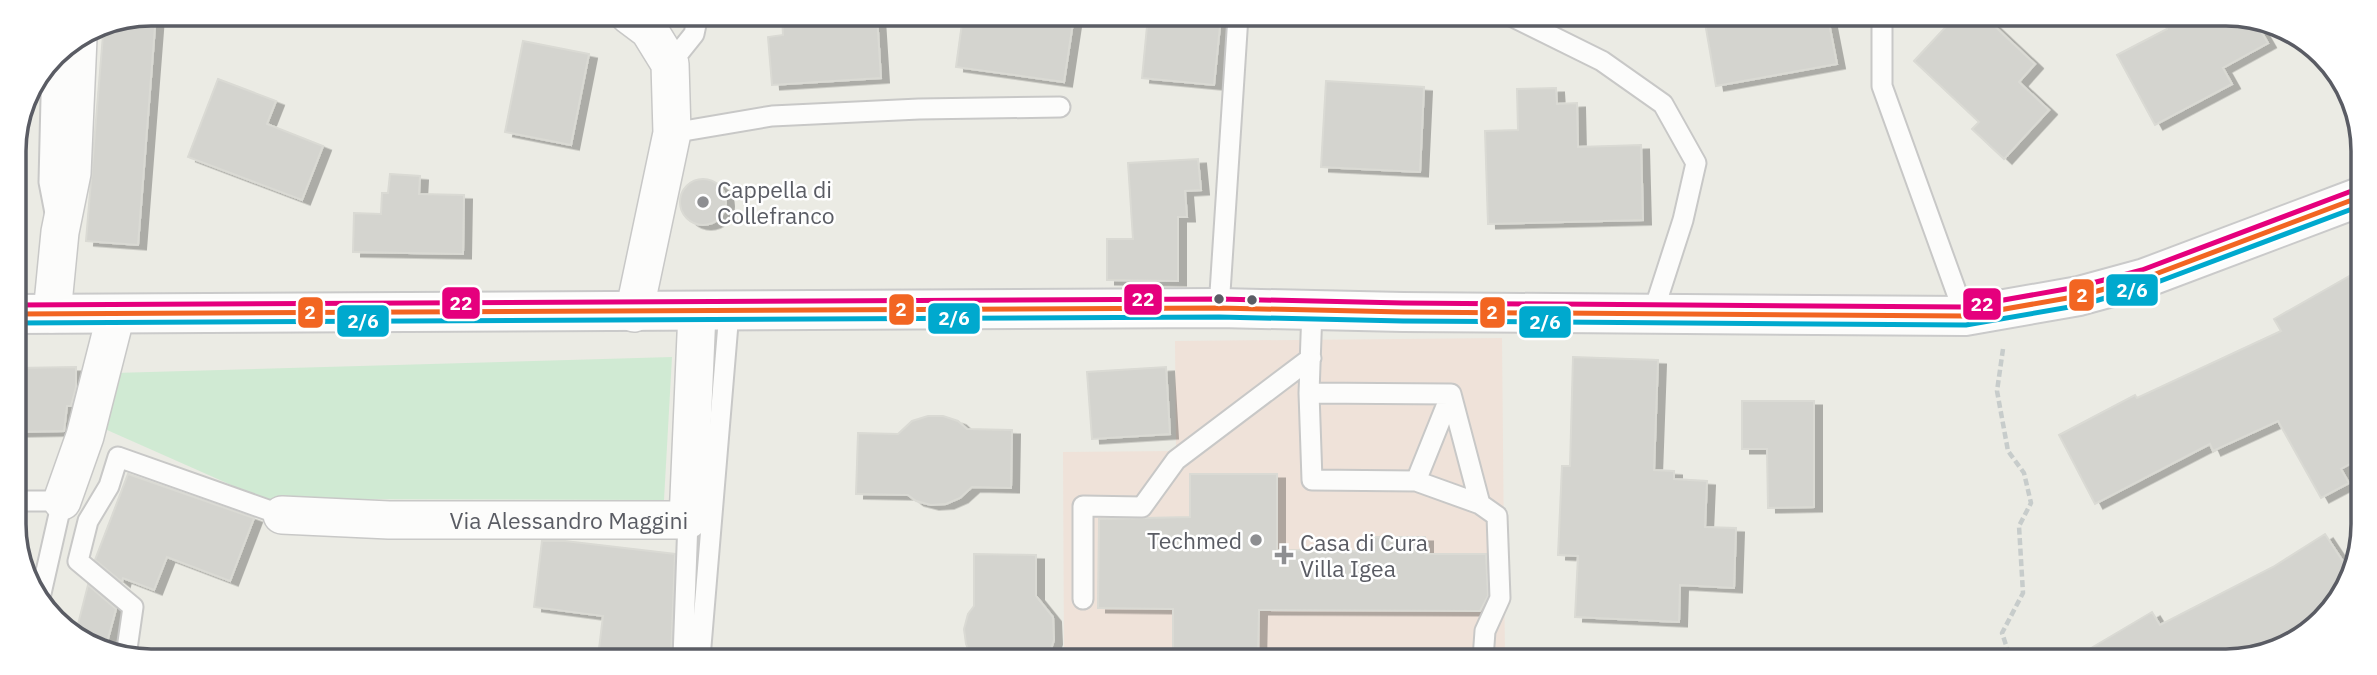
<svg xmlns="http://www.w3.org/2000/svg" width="2377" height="675" viewBox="0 0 2377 675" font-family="'IBM Plex Sans',sans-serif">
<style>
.medical{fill:#efe2d9}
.green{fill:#d0ead3}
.building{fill:#d4d4cf;stroke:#dadad4;stroke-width:2;filter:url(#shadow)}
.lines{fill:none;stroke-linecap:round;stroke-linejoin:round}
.service-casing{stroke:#c8c8c7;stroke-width:23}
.minor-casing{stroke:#c8c8c7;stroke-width:40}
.secondary-casing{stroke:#cacaca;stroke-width:42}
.path{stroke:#c7cccb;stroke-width:4.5;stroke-dasharray:7 3.5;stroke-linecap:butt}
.service{stroke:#fcfcfb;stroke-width:19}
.minor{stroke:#fcfcfb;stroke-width:37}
.secondary{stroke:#fcfcfb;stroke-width:38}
.bus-1-casing{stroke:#fff;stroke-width:10}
.bus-2-casing{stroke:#fff;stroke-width:10}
.bus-3-casing{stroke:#fff;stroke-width:10}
.bus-1{stroke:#f26522;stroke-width:5}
.bus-2{stroke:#00a9ce;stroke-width:5}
.bus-3{stroke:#e5007d;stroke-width:5}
.poi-dot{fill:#8d8e91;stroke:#fff;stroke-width:2.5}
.bus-dot{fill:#5a5c64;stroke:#fff;stroke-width:2.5}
.labels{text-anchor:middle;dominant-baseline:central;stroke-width:5;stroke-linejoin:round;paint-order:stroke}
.poi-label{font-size:23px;fill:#5a5c64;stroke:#fff;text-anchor:start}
.street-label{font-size:23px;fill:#5a5c64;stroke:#fff}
.rim{fill:none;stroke:#5a5c64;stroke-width:3.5}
.line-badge{stroke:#fff;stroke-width:2.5}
.badge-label{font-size:19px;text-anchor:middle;font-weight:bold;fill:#fff}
</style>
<defs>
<filter id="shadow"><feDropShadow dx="8" dy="4.5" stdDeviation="0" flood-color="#0004"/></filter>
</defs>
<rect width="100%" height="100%" fill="#ebebe4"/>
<path class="medical" d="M 1502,338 L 1505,659 L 1064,658 L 1063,452 L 1176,451 L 1175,341 Z"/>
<path class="green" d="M 672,357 L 664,500 L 263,499 L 98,426 L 114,373 Z"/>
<path class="building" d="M 151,14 L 156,14 L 138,245 L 86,241 L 104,23 Z
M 782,15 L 877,16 L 881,78 L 772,85 L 768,37 L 783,35 Z
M 963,16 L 1074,16 L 1064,82 L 956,67 Z
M 1148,16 L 1221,16 L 1214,85 L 1142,78 Z
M 1704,17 L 1828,18 L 1837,64 L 1716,86 Z
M 1954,18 L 1986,18 L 2035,64 L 2019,82 L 2049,110 L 2004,159 L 1972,129 L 1979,122 L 1914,61 Z
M 2161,18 L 2254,19 L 2268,43 L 2223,68 L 2232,84 L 2155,125 L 2117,55 L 2167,29 Z
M 523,41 L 589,54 L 571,145 L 505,132 Z
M 218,79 L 276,101 L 267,124 L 323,146 L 302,200 L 188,157 Z
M 1326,81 L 1424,87 L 1420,172 L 1321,167 Z
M 1556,88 L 1557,104 L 1577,103 L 1578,147 L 1641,145 L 1643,220 L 1488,224 L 1485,131 L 1518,130 L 1517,89 Z
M 1198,159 L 1201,190 L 1185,191 L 1187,217 L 1178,217 L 1178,281 L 1107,280 L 1107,239 L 1133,239 L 1128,163 Z
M 390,174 L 420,176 L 419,194 L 464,195 L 463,254 L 353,252 L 354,213 L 381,214 L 382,193 L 388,193 Z
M680 202a23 23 0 1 1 46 0a23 23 0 1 1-46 0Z
M 2360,270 L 2359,459 L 2341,469 L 2349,483 L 2321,498 L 2278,421 L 2213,451 L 2210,444 L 2095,504 L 2059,435 L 2135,395 L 2137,398 L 2281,331 L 2274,319 Z
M 1573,357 L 1658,360 L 1654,470 L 1674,471 L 1674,479 L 1707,481 L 1705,527 L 1736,528 L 1734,588 L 1680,585 L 1679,622 L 1575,617 L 1578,556 L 1558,555 L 1562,466 L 1570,466 Z
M 76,367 L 76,387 L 71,406 L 67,406 L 64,431 L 16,432 L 16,368 Z
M 1166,367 L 1170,434 L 1092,439 L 1087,372 Z
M 1742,401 L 1814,401 L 1814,507 L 1768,508 L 1767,449 L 1742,449 Z
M 928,416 L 943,416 L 958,421 L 967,429 L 1012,430 L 1011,488 L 972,487 L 960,498 L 946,504 L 931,505 L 916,501 L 908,495 L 856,494 L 858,433 L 898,434 L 912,421 Z
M 128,474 L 254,518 L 230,581 L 167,557 L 154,590 L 123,578 L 122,582 L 95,560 Z
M 1190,474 L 1277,474 L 1277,550 L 1364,551 L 1364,537 L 1425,537 L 1425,554 L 1486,554 L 1488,596 L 1480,611 L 1259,610 L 1258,659 L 1173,659 L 1173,609 L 1098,608 L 1099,519 L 1190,517 Z
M 2325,534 L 2350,572 L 2315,625 L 2294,638 L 2235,661 L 2071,660 L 2152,612 L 2160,625 L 2273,567 Z
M 542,541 L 565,541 L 675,554 L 671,658 L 598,657 L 603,616 L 534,607 Z
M 974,554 L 1036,555 L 1036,596 L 1053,617 L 1054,640 L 1048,658 L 972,658 L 966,644 L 964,629 L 968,614 L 974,606 Z
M 88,585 L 116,609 L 105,650 L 76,632 Z"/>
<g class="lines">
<defs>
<path id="service" d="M 1513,17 L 1602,61 L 1663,104 L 1696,163 L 1683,220 L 1653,313
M 1882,18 L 1882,86 L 1965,316
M 52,57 L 49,182 L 55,213
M 670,64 L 694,34 L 698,15
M 672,133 L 772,116 L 919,109 L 1060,107
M 1219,308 L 1238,16
M 1309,393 L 1451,394 L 1480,504 L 1416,481 L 1312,480 Z
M 1309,393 L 1312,309
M 1416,481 L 1451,394
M 16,501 L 62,501 L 40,598
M 1480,504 L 1497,516 L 1500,598 L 1485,631 L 1483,659
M 1083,599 L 1083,506 L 1142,507 L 1176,460 L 1311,358
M 126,656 L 133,607 L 78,561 L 88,521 L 109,486 L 118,457 L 282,515
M 683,658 L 688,520
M 700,658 L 729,312"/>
<g id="minor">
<path d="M 629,15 L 649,30 L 670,64 L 672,133 L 634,313"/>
<path d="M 52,314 L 60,232 L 72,173 L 78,38"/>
<path d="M 62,501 L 85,436 L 116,314"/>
<path id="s1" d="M 282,515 L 389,520 L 688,520 L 697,312"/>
</g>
<path id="secondary" d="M 15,314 L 1219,308 L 1403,312 L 1965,316 L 2079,296 L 2145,278 L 2360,197"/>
</defs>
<use href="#service" class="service-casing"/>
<use href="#minor" class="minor-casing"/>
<use href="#secondary" class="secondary-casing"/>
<path class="path" d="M 2003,349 L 1997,391 L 2008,451 L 2024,473 L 2031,503 L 2019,526 L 2023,593 L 2002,633 L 2011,660"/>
<use href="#service" class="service"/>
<use href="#minor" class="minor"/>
<use href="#secondary" class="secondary"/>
<defs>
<path id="bus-1" d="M 15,314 L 1219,308 L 1403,312 L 1965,316 L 2079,296 L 2145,278 L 2360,197"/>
<path id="bus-2" d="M 15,323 L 1219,317 L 1403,321 L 1966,325 L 2081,305 L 2147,286 L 2360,206"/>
<path id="bus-3" d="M 15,305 L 1219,299 L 1403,303 L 1964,307 L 2077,287 L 2142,270 L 2357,189"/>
</defs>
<use href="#bus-1" class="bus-1-casing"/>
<use href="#bus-2" class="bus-2-casing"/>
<use href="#bus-3" class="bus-3-casing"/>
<use href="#bus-1" class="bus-1"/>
<use href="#bus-2" class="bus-2"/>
<use href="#bus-3" class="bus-3"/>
</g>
<g class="poi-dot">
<circle cx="703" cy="202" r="7"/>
<circle cx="1256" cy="540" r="7"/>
<path d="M1280.5 544.5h7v7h7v7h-7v7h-7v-7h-7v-7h7z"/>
</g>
<g class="bus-dot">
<circle cx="1219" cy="299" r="6"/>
<circle cx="1252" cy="300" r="6"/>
</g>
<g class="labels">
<g class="poi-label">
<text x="717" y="189">Cappella di<tspan x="717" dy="26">Collefranco</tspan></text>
<text x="1242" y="540" text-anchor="end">Techmed</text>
<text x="1300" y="542">Casa di Cura<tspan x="1300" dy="26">Villa Igea</tspan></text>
</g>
<g class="street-label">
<text stroke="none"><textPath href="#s1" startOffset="287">Via Alessandro Maggini</textPath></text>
</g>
</g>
<path d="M0 0H2377V675H0ZM151 26H2226A125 125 0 0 1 2351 151V524A125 125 0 0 1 2226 649H151A125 125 0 0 1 26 524V151A125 125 0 0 1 151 26Z" fill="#fff" fill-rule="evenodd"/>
<path class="rim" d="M151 26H2226A125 125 0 0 1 2351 151V524A125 125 0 0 1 2226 649H151A125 125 0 0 1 26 524V151A125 125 0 0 1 151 26Z"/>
<g class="line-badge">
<rect x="2105" y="273" width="54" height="34" rx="7" fill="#00a9ce"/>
<rect x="2068" y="278" width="27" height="34" rx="7" fill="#f26522"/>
<rect x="1123" y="283" width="40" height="33" rx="7" fill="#e5007d"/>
<rect x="441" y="286" width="40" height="34" rx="7" fill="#e5007d"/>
<rect x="1962" y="287" width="40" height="34" rx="7" fill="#e5007d"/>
<rect x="888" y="293" width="27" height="33" rx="7" fill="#f26522"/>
<rect x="297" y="296" width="27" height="33" rx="7" fill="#f26522"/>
<rect x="1479" y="296" width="27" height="33" rx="7" fill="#f26522"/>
<rect x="927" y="302" width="54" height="33" rx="7" fill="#00a9ce"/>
<rect x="336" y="304" width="54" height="34" rx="7" fill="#00a9ce"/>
<rect x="1518" y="305" width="54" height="34" rx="7" fill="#00a9ce"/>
</g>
<g class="badge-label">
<text x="2132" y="297">2/6</text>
<text x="2082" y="302">2</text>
<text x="1143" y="306">22</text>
<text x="461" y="310">22</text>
<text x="1982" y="311">22</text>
<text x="901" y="316">2</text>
<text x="310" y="319">2</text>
<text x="1492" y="319">2</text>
<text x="954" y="325">2/6</text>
<text x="363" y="328">2/6</text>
<text x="1545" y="329">2/6</text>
</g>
</svg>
